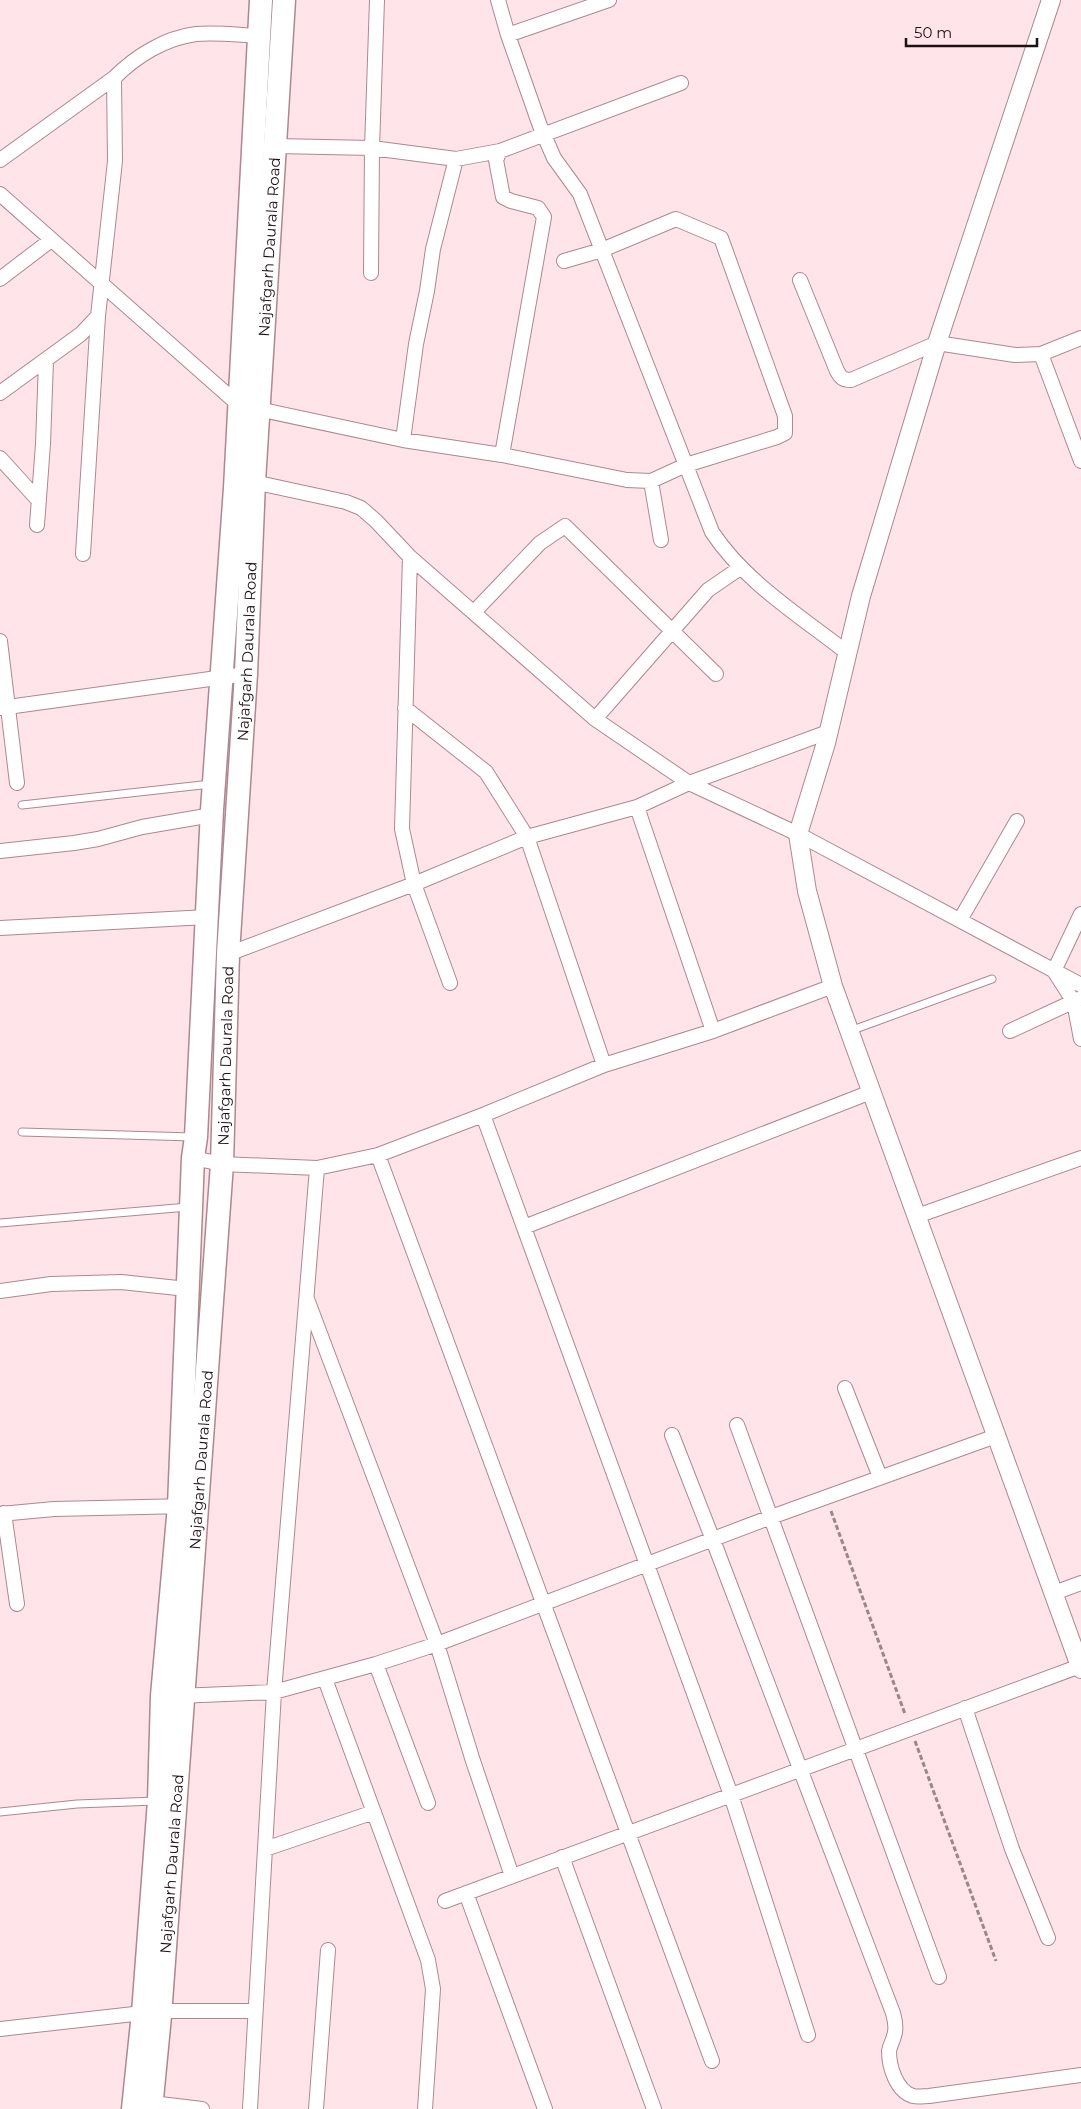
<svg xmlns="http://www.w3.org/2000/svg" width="1081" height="2109" viewBox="0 0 1081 2109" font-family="Montserrat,sans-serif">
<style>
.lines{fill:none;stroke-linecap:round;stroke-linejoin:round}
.service-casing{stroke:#ae8790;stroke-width:9}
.minor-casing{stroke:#ae8790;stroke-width:16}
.tertiary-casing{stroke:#ae8790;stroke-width:20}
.primary-casing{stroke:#ae8790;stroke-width:25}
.path{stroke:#9b868a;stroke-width:3;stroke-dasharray:5 2.5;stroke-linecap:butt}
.service{stroke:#fff;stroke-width:7}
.minor{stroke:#fff;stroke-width:14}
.tertiary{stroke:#fff;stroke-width:18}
.primary{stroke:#fff;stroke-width:22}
.labels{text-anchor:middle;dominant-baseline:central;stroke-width:4;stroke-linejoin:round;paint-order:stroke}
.street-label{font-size:15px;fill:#1e1013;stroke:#ffe5ea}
</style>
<rect width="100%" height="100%" fill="#ffe5ea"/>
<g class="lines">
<defs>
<path id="service" d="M 22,805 L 211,784
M 850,1031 L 992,979
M 22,1132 L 193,1137
M 0,1223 L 188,1207
M 0,1812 L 77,1804 L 156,1801"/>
<path id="minor" d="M 498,0 L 508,35 L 540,126 L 554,158 L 580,194 L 712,532 C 745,582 799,615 846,652
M 508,35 L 609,0
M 276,146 L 372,148 L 456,159 L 500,151
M 0,160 L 114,78
M 0,194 L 239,405 L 403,440 L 502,455 L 627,480 L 651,481 L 686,465 L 777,437 L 785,433 L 785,416 L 721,238 L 676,219 L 602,250 L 564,261
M 371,273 L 372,148 L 377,0
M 0,279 L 51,240
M 800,280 L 837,371 C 841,378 843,380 851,380 L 937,343 L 1015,355 L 1041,354 L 1081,338
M 1041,354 L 1081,461
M 0,393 L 81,334 L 98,316 L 115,161 L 114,78 C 136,56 165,38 196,34 C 216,32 239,35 259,36
M 403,440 L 416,344 L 427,291 L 433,249 L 456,159
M 502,455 L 544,217 L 538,208 L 511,201 L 503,197 L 496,160 L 500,151 L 681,83
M 0,458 L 39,501
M 651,481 L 661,540
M 254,482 L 346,502 L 361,508 L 376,521 L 410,557 L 595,719 L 689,783 L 798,834 L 1081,985
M 37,525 L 43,444 L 46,361
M 83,554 L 98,316
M 410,557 L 402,829 L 414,884 L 450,983
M 474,612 L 540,543 L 565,526 L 716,674
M 0,641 L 17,783
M 0,708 L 246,674
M 405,708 L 486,772 L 527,837 L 604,1065
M 595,719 L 708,590 L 740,568
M 637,807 L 713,1031
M 0,851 L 74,843 L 98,839 L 142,827 L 212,815
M 1081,914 L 1054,971 L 1074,1002 L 1081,1039
M 960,920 L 1017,821
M 0,928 L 207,917
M 228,954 L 414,884 L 527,837 L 637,807 L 689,783 L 828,732
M 1010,1031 L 1081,998
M 483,1115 L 731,1795 L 808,2035
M 378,1155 L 712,2061
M 193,1158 L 222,1164 L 317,1168 L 378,1155 L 483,1115 L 604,1065 L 713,1031 L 833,986
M 917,1216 L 1081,1158
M 524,1227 L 871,1092
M 0,1291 L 51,1284 L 121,1282 L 187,1289
M 307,1299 L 437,1644 L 473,1761 L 512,1876
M 845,1388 L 880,1477
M 737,1425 L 939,1977
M 672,1435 L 713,1540 L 893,2013 C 895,2020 897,2028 894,2036 C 893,2041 890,2045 889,2051 C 889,2066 896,2091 913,2096 C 918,2097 924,2096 929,2096 L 1081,2075
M 4,1513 L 17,1604
M 0,1514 L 54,1509 L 187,1506
M 1054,1593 L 1081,1583
M 376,1664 L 428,1803
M 325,1679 L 428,1960 L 433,1989 L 425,2109
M 178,1696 L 274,1692 L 376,1664 L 437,1644 L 771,1517 L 996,1436
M 965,1708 L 1012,1849 L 1048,1938
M 265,1849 L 374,1812
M 562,1857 L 654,2109
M 466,1893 L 545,2109
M 445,1901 L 1080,1666
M 160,2011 L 255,2011
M 0,2029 L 143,2013
M 152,2103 L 202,2109
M 250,2109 L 274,1692 L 317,1168
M 316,2109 L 328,1950"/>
<path id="tertiary" d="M 1051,0 L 937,343 L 861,596 L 826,743 L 798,834 L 807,891 L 833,986 L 1081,1669"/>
<g id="primary">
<path d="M 133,2109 L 143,2013 L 159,1801 L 162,1696 L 179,1506 L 193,1158 L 196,1137 L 212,810 L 235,488 L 261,0"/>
<path id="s1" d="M 151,2109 L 160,2016 L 222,1164 L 228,954 L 246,674 L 254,482 L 284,0"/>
</g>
</defs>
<use href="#service" class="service-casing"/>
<use href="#minor" class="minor-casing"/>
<use href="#tertiary" class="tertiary-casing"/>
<use href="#primary" class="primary-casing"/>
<path class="path" d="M 831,1511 L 905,1714
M 915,1741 L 996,1961"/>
<use href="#service" class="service"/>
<use href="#minor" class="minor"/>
<use href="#tertiary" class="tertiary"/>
<use href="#primary" class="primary"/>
</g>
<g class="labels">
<g class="street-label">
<text stroke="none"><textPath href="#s1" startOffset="1866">Najafgarh Daurala Road</textPath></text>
<text stroke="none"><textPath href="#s1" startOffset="1461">Najafgarh Daurala Road</textPath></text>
<text stroke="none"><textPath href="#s1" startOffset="1056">Najafgarh Daurala Road</textPath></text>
<text stroke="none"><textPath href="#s1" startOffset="651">Najafgarh Daurala Road</textPath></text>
<text stroke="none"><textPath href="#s1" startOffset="246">Najafgarh Daurala Road</textPath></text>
</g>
</g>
<path d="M906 38v8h131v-8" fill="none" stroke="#1e1013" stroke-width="2.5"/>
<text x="914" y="38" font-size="15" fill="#1e1013" stroke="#ffe5ea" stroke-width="4" paint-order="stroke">50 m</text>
</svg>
